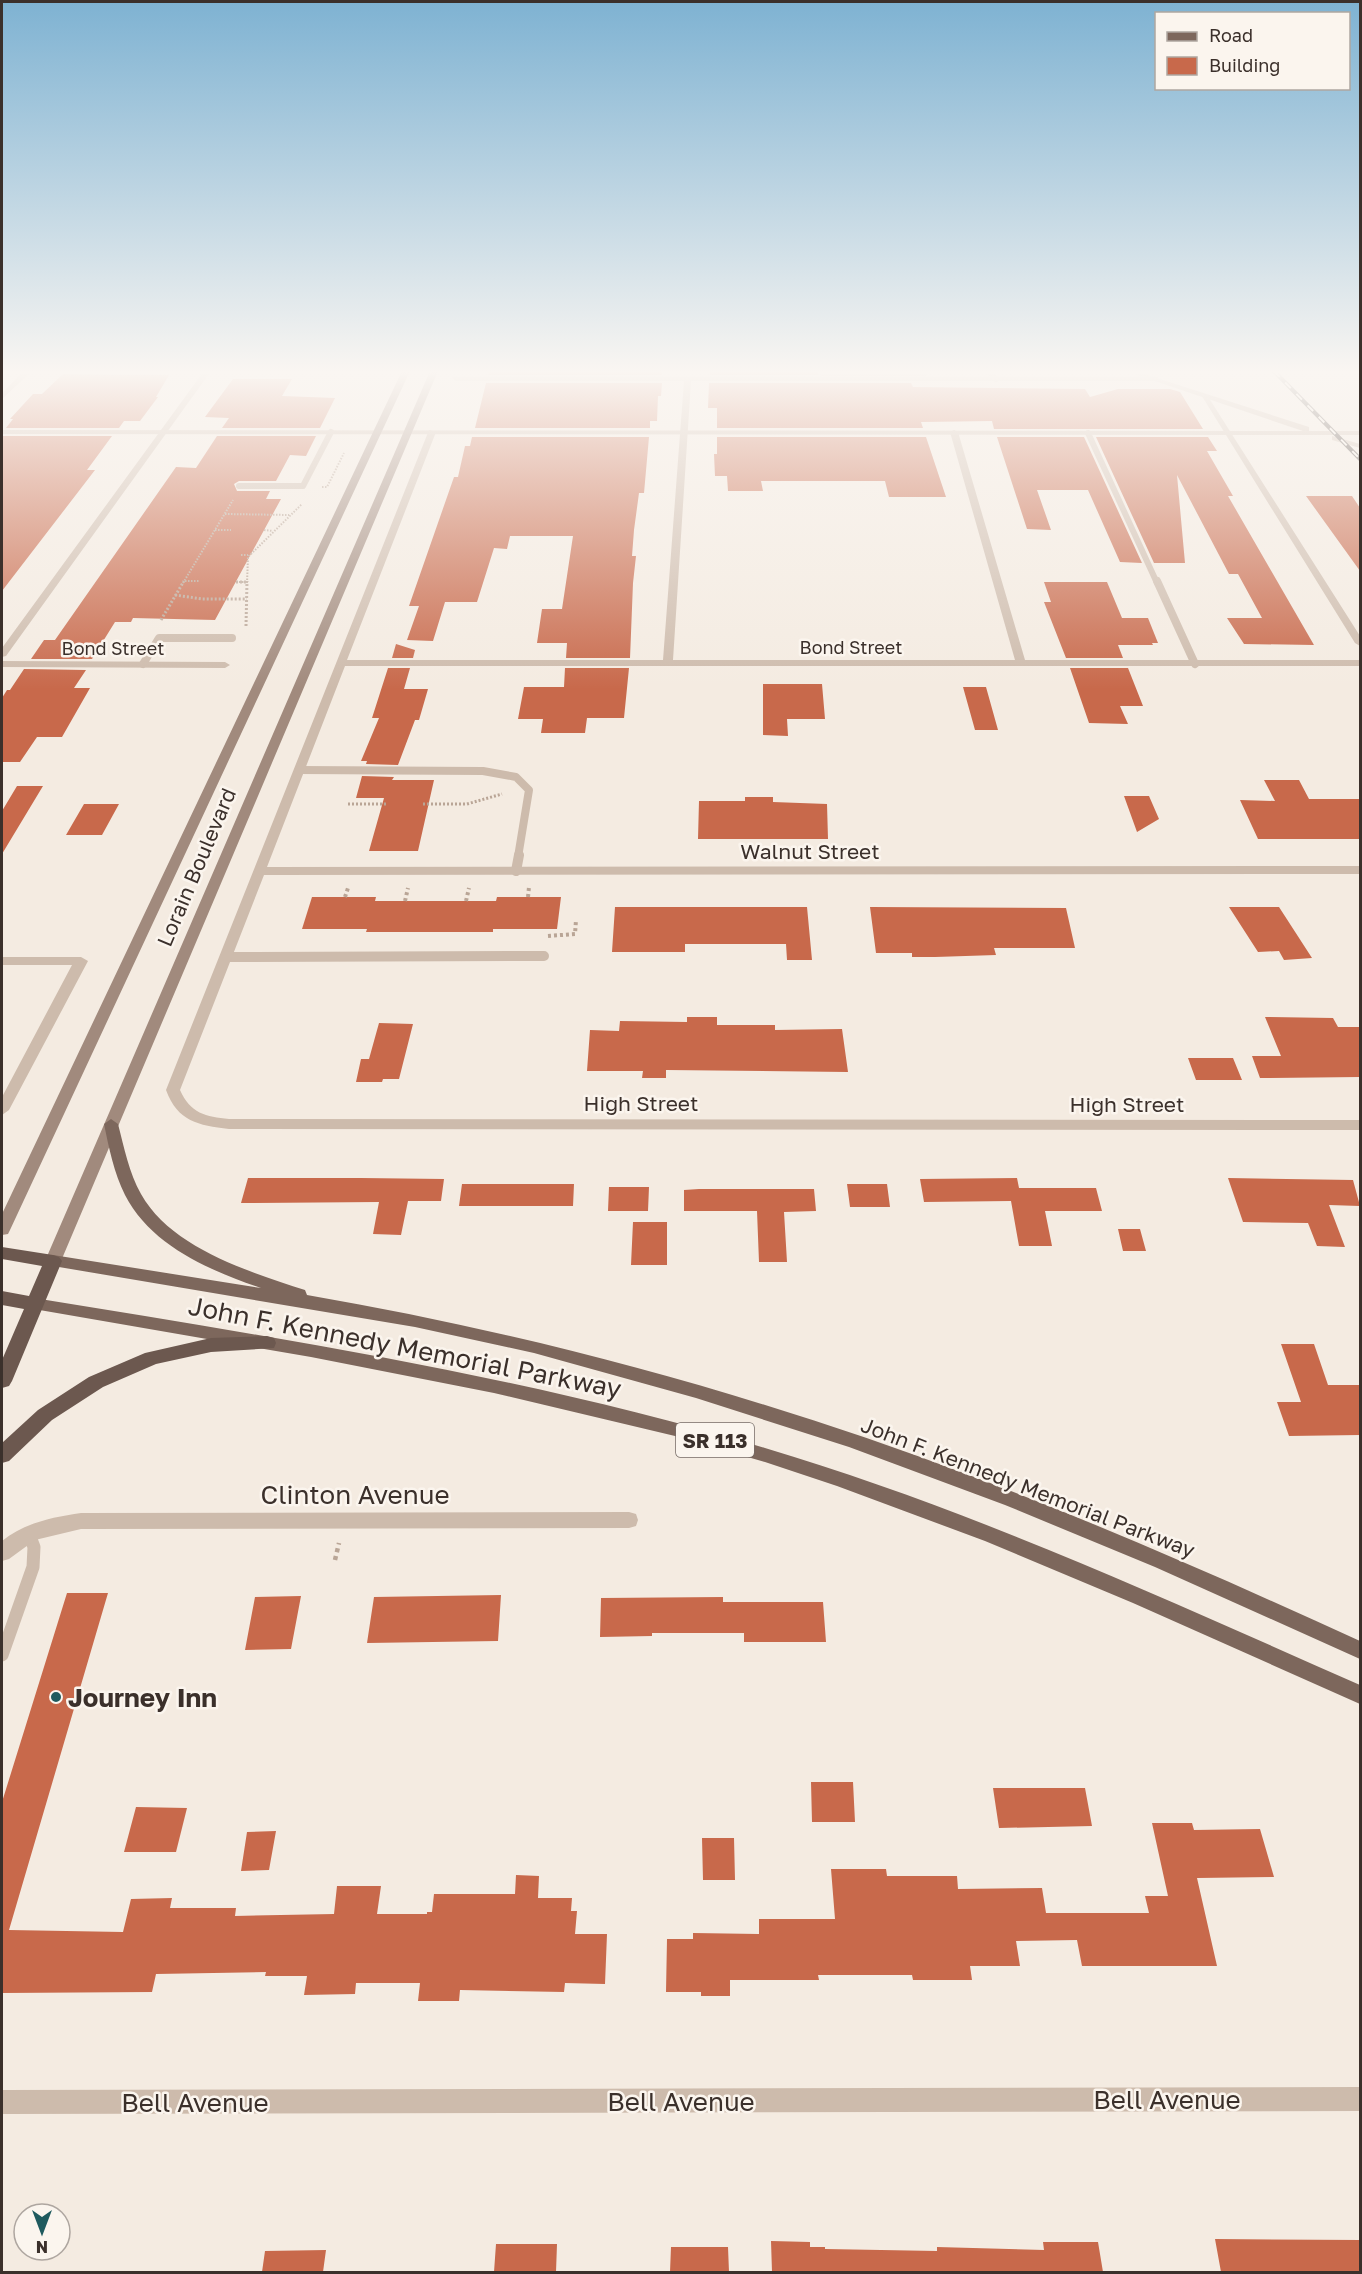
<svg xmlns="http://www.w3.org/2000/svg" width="1362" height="2274" viewBox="0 0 1362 2274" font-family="'Golos Text',sans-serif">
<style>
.building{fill:#c8694b}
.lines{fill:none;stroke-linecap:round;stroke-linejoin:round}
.path-far3{stroke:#b9a596;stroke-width:2;stroke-dasharray:1.5 1.5;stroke-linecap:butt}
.path-far2{stroke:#b9a596;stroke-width:3;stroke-dasharray:2 2;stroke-linecap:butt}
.path-far1{stroke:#b9a596;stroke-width:4;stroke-dasharray:3 3;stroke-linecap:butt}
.path{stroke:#b9a596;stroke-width:4.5;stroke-dasharray:4 4;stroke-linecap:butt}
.service-far3{stroke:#cdbbac;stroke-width:6}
.service-far2{stroke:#cdbbac;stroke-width:8}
.service-far1{stroke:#cdbbac;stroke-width:10}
.service{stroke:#cdbbac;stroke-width:13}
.minor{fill:#cdbbac;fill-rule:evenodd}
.tertiary{fill:#cdbbac;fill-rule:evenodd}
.secondary{fill:#a18a7d;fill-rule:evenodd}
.primary{fill:#7d675c;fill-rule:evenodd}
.trunk{fill:#6c584f;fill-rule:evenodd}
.rail-casing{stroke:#3b302b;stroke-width:4}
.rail{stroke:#fbf5ee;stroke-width:2;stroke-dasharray:8;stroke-linecap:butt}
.poi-dot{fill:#1f5a5e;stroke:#fbf5ee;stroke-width:2}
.labels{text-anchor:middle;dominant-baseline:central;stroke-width:5;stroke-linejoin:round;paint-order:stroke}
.far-street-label{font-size:18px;fill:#3b302b;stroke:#fbf5ee}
.shield{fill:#fbf5ee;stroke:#756b66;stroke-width:1.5}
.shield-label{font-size:20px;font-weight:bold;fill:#3b302b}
.street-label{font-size:21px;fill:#3b302b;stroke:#fbf5ee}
.near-street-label{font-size:26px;fill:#3b302b;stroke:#fbf5ee}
.near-poi-label{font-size:26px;font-weight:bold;fill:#3b302b;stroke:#fbf5ee;text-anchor:start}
</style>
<rect width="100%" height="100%" fill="#f4ebe1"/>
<path class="building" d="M 489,371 L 662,371 L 662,375 L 488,375 Z
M 710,371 L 818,371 L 818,375 L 710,375 Z
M 63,374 L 169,375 L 156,397 L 158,397 L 140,421 L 124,421 L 119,428 L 6,428 L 13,419 L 10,419 L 33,394 L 42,394 Z
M 233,379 L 292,379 L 282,396 L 335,398 L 320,428 L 222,428 L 229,418 L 205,417 Z
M 486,383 L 662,383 L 661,396 L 658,396 L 657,421 L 650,421 L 650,428 L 475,428 Z
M 709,383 L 911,383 L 913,387 L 1085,389 L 1090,397 L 1118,389 L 1170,389 L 1180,392 L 1203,429 L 994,429 L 992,421 L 921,422 L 923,428 L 717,428 L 717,408 L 708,408 Z
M 2,436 L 112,436 L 87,470 L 95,470 L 2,591 Z
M 217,436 L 316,436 L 306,456 L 290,455 L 276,481 L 239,481 L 234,484 L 237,491 L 270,491 L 266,499 L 281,499 L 215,620 L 133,618 L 131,622 L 115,622 L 92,659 L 31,659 L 44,640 L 55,640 L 176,467 L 196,468 Z
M 472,437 L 649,437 L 644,493 L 639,493 L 634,530 L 632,556 L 636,556 L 633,583 L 630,658 L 566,658 L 567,643 L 537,643 L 542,609 L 562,609 L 573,536 L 510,536 L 507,549 L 494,548 L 477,602 L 445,602 L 433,641 L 407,640 L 419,606 L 409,606 L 454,477 L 458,477 L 465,446 L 470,446 Z
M 717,437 L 926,437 L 946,497 L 889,497 L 885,481 L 761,481 L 763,491 L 728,491 L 727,476 L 715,476 L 714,454 L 717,454 Z
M 997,437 L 1084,437 L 1142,563 L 1120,562 L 1088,490 L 1037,490 L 1051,530 L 1027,529 Z
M 1096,437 L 1208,437 L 1217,451 L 1207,451 L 1233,496 L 1228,496 L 1314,645 L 1244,644 L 1227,618 L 1262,618 L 1238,574 L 1229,574 L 1177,475 L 1185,563 L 1154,563 Z
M 1306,496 L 1352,496 L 1360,508 L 1360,571 Z
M 1044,582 L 1107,582 L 1122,618 L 1148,618 L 1158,643 L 1152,643 L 1153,645 L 1118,645 L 1123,658 L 1066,658 L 1044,602 L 1051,602 Z
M 396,644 L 415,650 L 413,658 L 392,658 Z
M 388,668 L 410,668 L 404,689 L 428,689 L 419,720 L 415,720 L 398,765 L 366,764 L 367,761 L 361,761 L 379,718 L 372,718 Z
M 565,668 L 629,668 L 624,718 L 587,718 L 585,733 L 541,733 L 543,719 L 518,719 L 524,687 L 564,687 Z
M 1070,668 L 1128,668 L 1143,706 L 1120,706 L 1128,724 L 1089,723 Z
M 24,669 L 86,670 L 74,688 L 90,688 L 62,737 L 37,737 L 20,762 L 2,762 L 2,698 L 7,690 L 10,690 Z
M 763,684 L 822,684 L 825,719 L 787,719 L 788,736 L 763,735 Z
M 963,687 L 986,687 L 998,730 L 975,730 Z
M 362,776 L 394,777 L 392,780 L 434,780 L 418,851 L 369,851 L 384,798 L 356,798 Z
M 1264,780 L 1299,780 L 1309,799 L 1360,799 L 1360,839 L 1258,839 L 1240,800 L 1275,801 Z
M 17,786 L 43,786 L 2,854 L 2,811 Z
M 1124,796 L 1149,796 L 1159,819 L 1137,832 Z
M 745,797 L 773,797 L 773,802 L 827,804 L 828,839 L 698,839 L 699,801 L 745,801 Z
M 84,804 L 119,804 L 102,835 L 66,835 Z
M 312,897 L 376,897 L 375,901 L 496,901 L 497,897 L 561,897 L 557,929 L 493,929 L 493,932 L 366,932 L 367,929 L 302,929 Z
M 615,907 L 807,907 L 812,960 L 787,960 L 786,944 L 685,944 L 685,952 L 612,952 Z
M 870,907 L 1066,908 L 1075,948 L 994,948 L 996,955 L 935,957 L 912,957 L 912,953 L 876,953 Z
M 1229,907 L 1279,907 L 1312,958 L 1284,960 L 1279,951 L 1258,952 Z
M 687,1017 L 717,1017 L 717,1025 L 775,1025 L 775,1030 L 842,1029 L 848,1072 L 666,1070 L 666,1078 L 642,1078 L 643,1071 L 587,1071 L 590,1030 L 619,1031 L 620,1021 L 687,1022 Z
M 1265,1017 L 1333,1018 L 1338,1027 L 1360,1027 L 1360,1077 L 1260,1078 L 1252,1056 L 1281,1056 Z
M 379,1023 L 413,1024 L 399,1079 L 383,1079 L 382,1082 L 356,1082 L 361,1059 L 369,1059 Z
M 1188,1058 L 1233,1058 L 1242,1080 L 1196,1080 Z
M 248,1178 L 361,1178 L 444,1179 L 441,1201 L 408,1201 L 401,1235 L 373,1234 L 379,1202 L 241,1203 Z
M 1017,1178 L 1019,1188 L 1096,1188 L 1102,1211 L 1045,1211 L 1052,1246 L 1019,1246 L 1011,1201 L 924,1202 L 920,1179 Z
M 1228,1178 L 1353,1180 L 1360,1206 L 1329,1205 L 1345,1247 L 1317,1246 L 1308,1223 L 1243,1222 Z
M 462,1184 L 574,1184 L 573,1206 L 459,1206 Z
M 847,1184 L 887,1184 L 890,1207 L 850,1207 Z
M 609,1187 L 649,1187 L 648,1211 L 608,1211 Z
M 699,1189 L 814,1189 L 816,1211 L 784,1212 L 787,1262 L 759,1262 L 757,1211 L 684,1211 L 684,1190 Z
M 633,1222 L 667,1222 L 667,1265 L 631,1265 Z
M 1118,1229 L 1140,1229 L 1146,1251 L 1123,1251 Z
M 1281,1344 L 1314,1344 L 1328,1385 L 1360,1385 L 1360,1435 L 1289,1436 L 1277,1402 L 1301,1402 Z
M 67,1593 L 108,1593 L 9,1930 L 123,1932 L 131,1899 L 172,1898 L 170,1908 L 236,1908 L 235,1916 L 334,1914 L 337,1886 L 381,1886 L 377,1914 L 427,1914 L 427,1912 L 432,1912 L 434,1894 L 515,1894 L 516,1875 L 539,1876 L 538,1898 L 572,1898 L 571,1911 L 577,1911 L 575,1934 L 607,1934 L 605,1984 L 565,1983 L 564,1992 L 460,1990 L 459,2001 L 418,2001 L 420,1983 L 356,1983 L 355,1994 L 304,1995 L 307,1976 L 265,1976 L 266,1972 L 156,1974 L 152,1992 L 2,1993 L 2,1802 Z
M 501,1595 L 498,1641 L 367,1643 L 374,1597 Z
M 301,1596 L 291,1649 L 245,1650 L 255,1597 Z
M 723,1597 L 723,1602 L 823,1602 L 826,1642 L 744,1642 L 744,1633 L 652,1633 L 652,1636 L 600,1637 L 601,1598 Z
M 811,1782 L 853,1782 L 855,1822 L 812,1822 Z
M 993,1788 L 1085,1788 L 1092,1826 L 999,1828 Z
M 136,1807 L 187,1808 L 176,1852 L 124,1852 Z
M 1152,1823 L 1192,1823 L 1194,1830 L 1260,1829 L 1274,1877 L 1197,1878 L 1217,1966 L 1082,1966 L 1077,1940 L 1016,1941 L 1020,1966 L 970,1966 L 972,1980 L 913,1980 L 912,1975 L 818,1975 L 819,1980 L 730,1980 L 730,1996 L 701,1996 L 701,1992 L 666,1992 L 667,1939 L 693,1939 L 693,1933 L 759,1934 L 759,1919 L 835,1919 L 831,1869 L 886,1869 L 887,1876 L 957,1876 L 958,1889 L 1042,1888 L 1046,1913 L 1149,1913 L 1145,1896 L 1168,1896 Z
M 276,1831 L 269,1870 L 241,1871 L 247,1832 Z
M 702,1838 L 734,1838 L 735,1880 L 703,1880 Z
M 1215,2239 L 1360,2240 L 1360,2272 L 1221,2272 Z
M 771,2241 L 810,2242 L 810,2247 L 825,2247 L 825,2249 L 937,2251 L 937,2247 L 1044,2250 L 1043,2242 L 1098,2242 L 1103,2272 L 772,2272 Z
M 496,2244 L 557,2244 L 556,2272 L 494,2272 Z
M 671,2247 L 728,2247 L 729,2272 L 670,2272 Z
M 326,2250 L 323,2272 L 262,2272 L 265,2251 Z"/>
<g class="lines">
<path class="path-far3" d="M 322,487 L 327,487 L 344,453
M 225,514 L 289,515
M 215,530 L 231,530
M 264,530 L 273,531
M 241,555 L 248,555
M 185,581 L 200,581
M 236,582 L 247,582
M 183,583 L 233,500
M 247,583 L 248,557 L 302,504"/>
<path class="path-far2" d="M 236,582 L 247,582
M 175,595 L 202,599 L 247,599
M 161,620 L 184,581
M 246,626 L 247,581
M 348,804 L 387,804
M 423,804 L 467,804 L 502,794"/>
<path class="path-far1" d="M 345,897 L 348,888
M 528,897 L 529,887
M 405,901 L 408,888
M 466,901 L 469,888
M 548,936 L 575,934 L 576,920"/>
<path class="path" d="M 335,1560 L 339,1543"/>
<path class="service-far3" d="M 989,371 L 996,379
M 823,373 L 925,373 L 925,371
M 1088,433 L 1157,583
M 239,486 L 303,486 L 331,432"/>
<path class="service-far2" d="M 1157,581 L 1195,664
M 143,664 L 159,638 L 232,638
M 299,770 L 483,771 L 516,777 L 529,790 L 518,857"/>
<path class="service-far1" d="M 516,871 L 519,855
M 225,957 L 544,956"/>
<path class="service" d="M 2,1655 L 33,1567 L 34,1547 L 29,1534"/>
<path class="minor" d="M 2,371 L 32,371 L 2,399 L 2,393 L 21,374 L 2,374 Z
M 204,371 L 211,371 L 6,656 L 2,657 L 2,648 Z
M 452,377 L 1158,377 L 1155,381 L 691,381 L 673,660 L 1015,660 L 950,432 L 954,430 L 958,432 L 1025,660 L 1360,660 L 1360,666 L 345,666 L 267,867 L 1360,866 L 1360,874 L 264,875 L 180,1090 C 190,1113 206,1117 229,1119 L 1360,1120 L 1360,1130 L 229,1129 C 198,1125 178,1122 166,1090 L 429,430 L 436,432 L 347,660 L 663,660 L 684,381 L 455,381 Z
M 1200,393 L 1207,395 L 1360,636 L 1360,646 L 1355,643 Z
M 2,661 L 225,662 L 230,665 L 225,668 L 2,667 Z
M 2,957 L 81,957 L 88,961 L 9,1110 L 2,1115 L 2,1097 L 72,965 L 2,965 Z
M 629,1512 L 636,1514 L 638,1520 L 636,1526 L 629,1528 L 81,1529 L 35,1540 L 9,1559 L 2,1561 L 2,1541 C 24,1523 53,1517 81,1513 Z
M 1360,2087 L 1360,2111 L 2,2114 L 2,2090 Z"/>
<path class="tertiary" d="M 1125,371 L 1135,371 L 1309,427 L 1309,431 L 1360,431 L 1360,435 L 2,434 L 2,430 L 1303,431 Z
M 1332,436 L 1360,444 L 1360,448 L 1332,440 Z"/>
<path class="secondary" d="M 402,371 L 410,371 L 10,1230 L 8,1234 L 2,1235 L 2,1214 Z
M 430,371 L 438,371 L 61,1261 L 59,1265 L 47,1265 L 45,1261 Z"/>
<path class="primary" d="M 111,1119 L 118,1124 C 124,1147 129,1173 141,1194 C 171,1248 250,1272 305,1290 L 307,1295 C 533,1334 754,1394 969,1475 C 1102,1525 1231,1582 1360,1641 L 1360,1659 L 1155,1567 L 1005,1505 L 849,1447 L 696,1398 L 534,1353 L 415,1327 L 47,1265 L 45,1261 L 47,1257 L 53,1255 L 261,1288 C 211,1271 151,1246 125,1195 C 114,1173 109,1148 104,1124 Z
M 34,1298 C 279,1338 526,1376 765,1448 C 970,1509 1165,1599 1360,1685 L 1360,1704 L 1133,1603 L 985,1541 L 837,1486 L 765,1462 L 675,1436 L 494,1393 L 311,1357 L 28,1308 L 26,1304 L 28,1300 Z"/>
<path class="trunk" d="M 2,1247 L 53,1255 L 59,1257 L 62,1261 L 12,1381 L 9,1386 L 2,1388 L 2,1360 L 24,1309 L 2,1305 L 2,1291 L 29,1296 L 42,1266 L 2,1259 Z
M 267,1336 L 274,1338 L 276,1343 L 274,1348 L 211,1352 L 156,1364 L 103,1387 L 52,1420 L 9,1461 L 2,1463 L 2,1443 L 38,1410 L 89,1377 L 145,1353 L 211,1338 Z"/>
<defs>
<path id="rail" d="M 1274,371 L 1360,459"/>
</defs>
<use href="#rail" class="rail-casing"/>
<use href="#rail" class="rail"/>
</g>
<linearGradient id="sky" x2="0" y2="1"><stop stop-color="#7eb2d2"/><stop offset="0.54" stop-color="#faf6f2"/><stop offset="1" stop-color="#faf6f2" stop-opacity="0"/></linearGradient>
<rect width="1362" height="689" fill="url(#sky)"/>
<circle class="poi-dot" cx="56" cy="1697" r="6"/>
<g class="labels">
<g class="far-street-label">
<text x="851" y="647">Bond Street</text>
<text x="113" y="648">Bond Street</text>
</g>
<rect class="shield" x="676" y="1423" width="78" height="34" rx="4.5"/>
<g class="shield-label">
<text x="715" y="1440">SR 113</text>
</g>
<g class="street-label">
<text x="810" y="851">Walnut Street</text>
<text transform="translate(196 867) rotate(-67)">Lorain Boulevard</text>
<text x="641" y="1103">High Street</text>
<text x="1127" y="1104">High Street</text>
<text transform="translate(1028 1487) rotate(21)">John F. Kennedy Memorial Parkway</text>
</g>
<g class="near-street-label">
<text transform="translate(405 1347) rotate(11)">John F. Kennedy Memorial Parkway</text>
<text x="355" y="1494">Clinton Avenue</text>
<text x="1167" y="2099">Bell Avenue</text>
<text x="681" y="2101">Bell Avenue</text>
<text x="195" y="2102">Bell Avenue</text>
</g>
<g class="near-poi-label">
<text x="68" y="1697">Journey Inn</text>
</g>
</g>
<rect width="1362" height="2274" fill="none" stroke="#3b302b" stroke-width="6"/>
<rect x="1155" y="12" width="195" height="78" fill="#fbf5ee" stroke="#aea6a0" stroke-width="1.5"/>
<rect x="1167" y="32" width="30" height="9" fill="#7d675c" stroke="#aea6a0" stroke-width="1.5"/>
<text x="1209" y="42" font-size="18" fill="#3b302b">Road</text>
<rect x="1167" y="57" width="30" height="18" fill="#c8694b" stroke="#aea6a0" stroke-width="1.5"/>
<text x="1209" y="72" font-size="18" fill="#3b302b">Building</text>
<g transform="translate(42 2232) rotate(180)"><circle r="28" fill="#fbf5ee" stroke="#aea6a0" stroke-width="1.5"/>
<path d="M0-4.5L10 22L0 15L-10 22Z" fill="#1f5a5e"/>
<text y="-9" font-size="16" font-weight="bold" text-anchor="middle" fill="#3b302b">N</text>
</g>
</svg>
